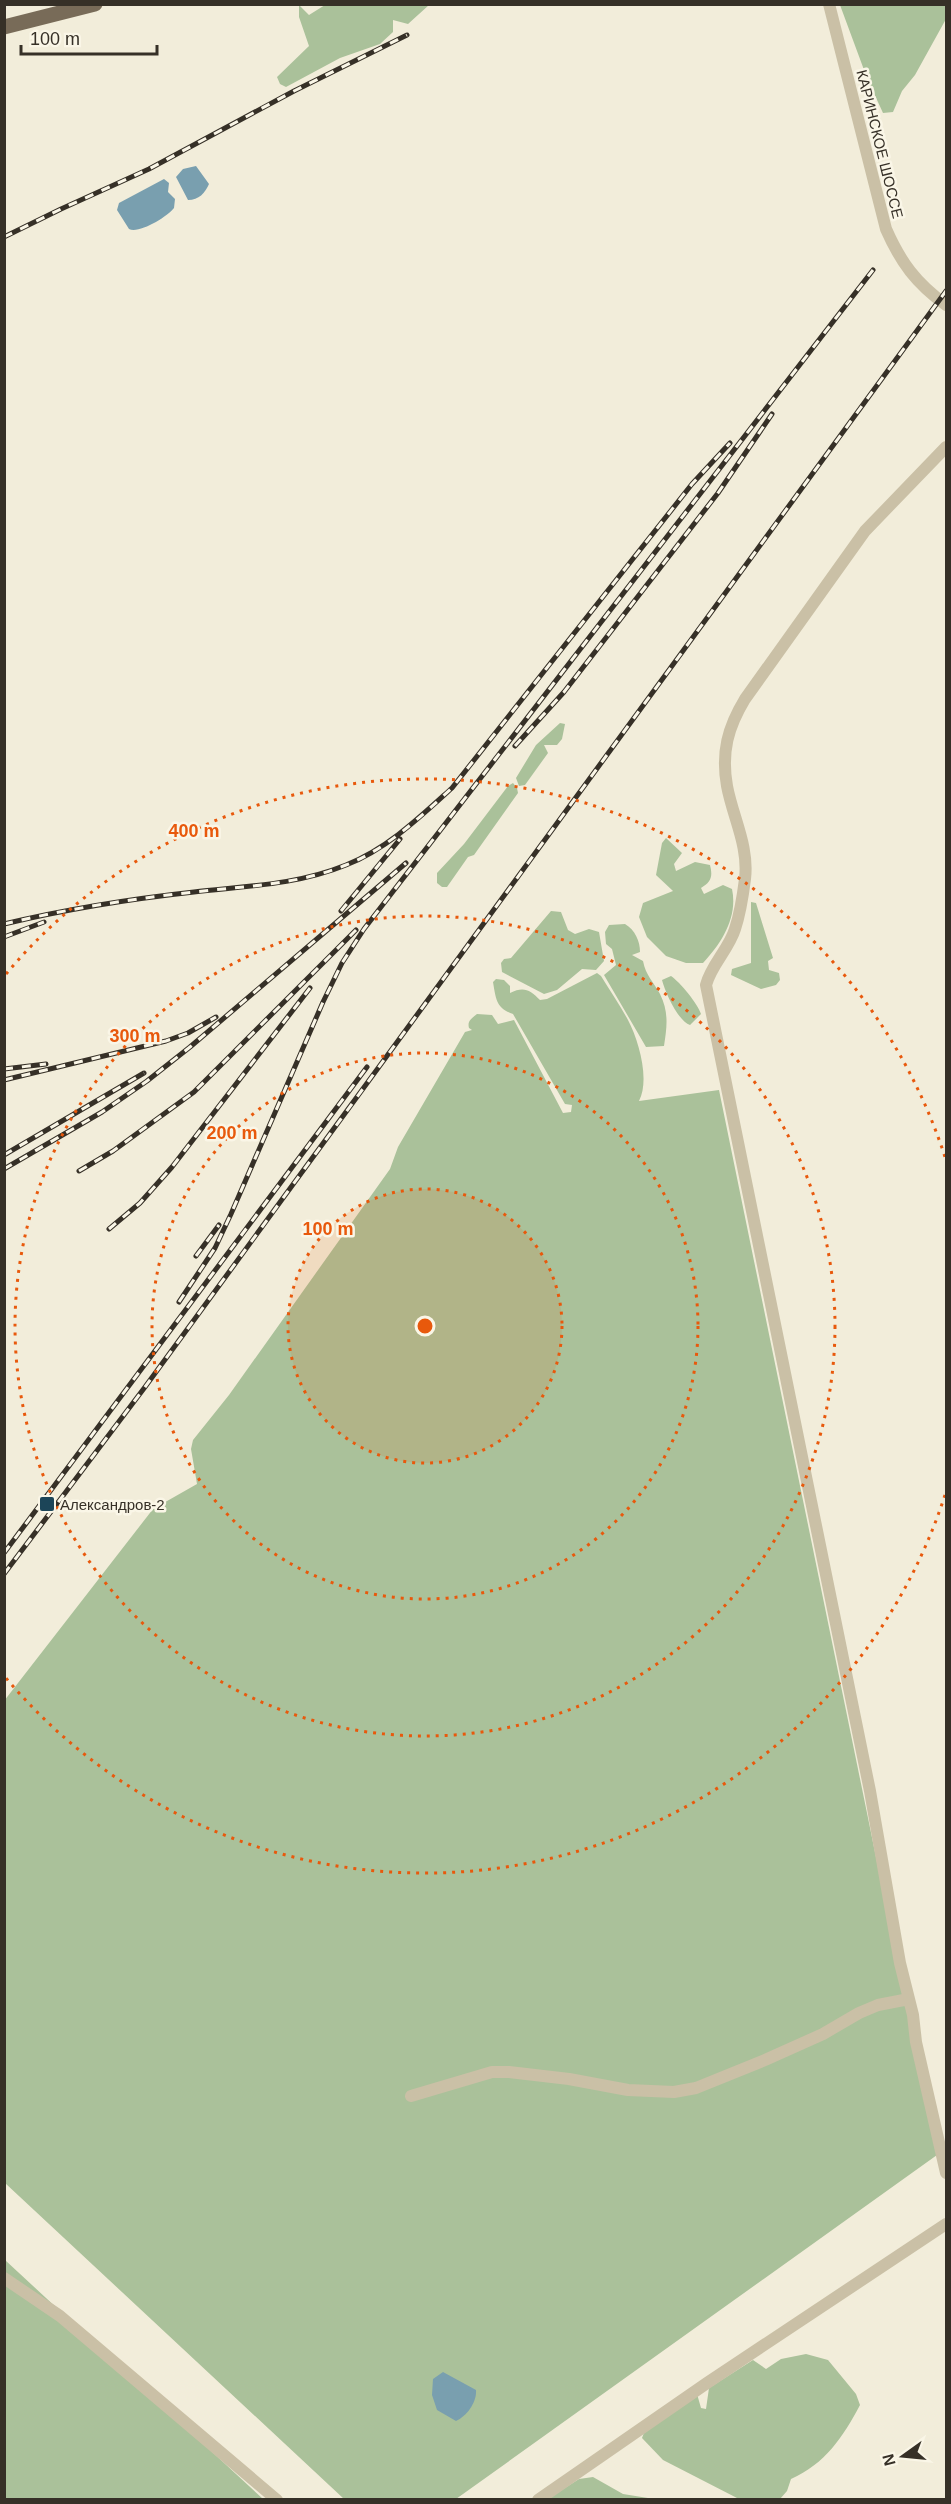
<svg xmlns="http://www.w3.org/2000/svg" width="951" height="2504" viewBox="0 0 951 2504" font-family="Arial,sans-serif">
<style>
.green{fill:#aac19a}
.water{fill:#799faf}
.lines{fill:none;stroke-linecap:round;stroke-linejoin:round}
.minor{stroke:#cac0a6;stroke-width:12}
.major{stroke:#786b58;stroke-width:15}
.rail-casing{stroke:#363027;stroke-width:5}
.rail{stroke:#faf6e7;stroke-width:3;stroke-dasharray:9;stroke-linecap:butt}
.ring{fill:none;stroke:#e8590c;stroke-width:3;stroke-dasharray:3 6}
.poi-dot{fill:#1c4558;stroke:#faf6e7;stroke-width:2}
.labels{text-anchor:middle;dominant-baseline:central;stroke-width:5;stroke-linejoin:round;paint-order:stroke}
.street-label{font-size:15px;fill:#363027;stroke:#faf6e7}
.poi-label{font-size:15px;fill:#363027;stroke:#faf6e7;text-anchor:start}
.centre{fill:#e8590c;stroke:#faf6e7;stroke-width:3}
.ring-label{font-size:18px;text-anchor:middle;font-weight:bold;fill:#e8590c;stroke:#faf6e7;stroke-width:5;stroke-linejoin:round;paint-order:stroke}
</style>
<rect width="100%" height="100%" fill="#f2edda"/>
<path class="green" d="M 299,5 L 309,15 L 325,5 L 429,5 L 408,24 L 393,20 L 393,32 L 380,44 L 340,58 L 286,87 L 280,84 L 277,77 L 309,46 L 299,17 Z
M 840,5 L 946,5 L 946,19 L 915,75 L 902,91 L 893,112 L 883,113 L 867,78 Z
M 560,723 L 565,724 L 562,739 L 557,745 L 544,745 L 548,753 L 525,785 L 519,786 L 516,778 L 536,745 Z
M 513,783 L 517,788 L 518,793 L 474,855 L 468,857 L 447,887 L 442,887 L 437,883 L 437,873 L 464,844 L 508,786 Z
M 666,838 L 682,853 L 674,864 L 676,871 L 695,862 L 710,865 C 713,877 711,882 701,888 L 704,894 L 723,885 L 732,889 C 738,917 722,943 703,963 L 686,963 L 666,956 L 647,937 L 639,917 L 643,903 L 673,891 L 656,875 L 662,843 Z
M 751,902 L 756,903 L 773,958 L 768,961 L 769,970 L 779,973 L 780,980 L 776,985 L 761,989 L 731,975 L 732,969 L 751,963 Z
M 551,911 L 561,912 L 568,930 L 575,934 L 589,929 L 599,932 L 604,961 L 596,970 L 582,969 L 557,990 L 544,994 L 502,972 L 501,963 L 504,959 L 511,958 Z
M 625,924 C 635,930 640,941 640,952 L 632,955 L 643,961 C 646,976 653,981 660,994 C 669,1012 667,1027 664,1046 L 646,1047 L 604,975 L 616,965 L 612,949 L 606,944 L 605,932 L 609,925 Z
M 597,973 L 601,976 C 610,991 620,1005 628,1020 C 639,1041 650,1080 639,1101 L 719,1090 L 937,2155 L 456,2499 L 344,2499 L 5,2183 L 4,1701 L 153,1509 L 197,1484 L 191,1449 L 193,1440 L 229,1395 L 390,1169 L 398,1147 L 465,1032 L 472,1030 L 469,1028 C 467,1021 472,1018 477,1014 L 492,1015 L 498,1024 L 514,1020 L 563,1113 L 571,1112 L 572,1105 L 565,1104 L 513,1014 C 496,1008 496,999 493,982 L 496,979 L 504,980 L 510,986 L 510,993 C 524,986 530,990 540,1000 L 547,999 Z
M 671,976 C 680,982 698,1004 701,1014 L 690,1025 C 678,1021 665,992 662,980 Z
M 5,2260 L 263,2499 L 5,2499 Z
M 806,2354 L 828,2360 L 856,2394 L 860,2405 C 843,2437 825,2464 791,2479 L 787,2491 L 780,2499 L 737,2498 L 663,2460 L 642,2438 L 645,2430 L 697,2394 L 701,2408 L 706,2409 L 709,2388 L 753,2360 L 766,2369 L 781,2359 Z
M 593,2477 L 623,2494 L 654,2499 L 546,2500 L 579,2479 Z"/>
<path class="water" d="M 196,166 L 209,184 C 205,193 199,200 188,200 L 176,177 L 183,169 Z
M 164,179 L 169,183 L 168,192 L 175,199 L 174,208 C 167,217 139,234 129,229 L 117,210 L 119,203 Z
M 443,2372 L 476,2390 C 477,2402 467,2416 456,2421 L 437,2410 L 432,2395 L 433,2379 Z"/>
<g class="lines">
<path class="minor" d="M 829,4 L 886,229 C 901,263 916,283 946,305
M 946,447 L 865,531 L 745,699 C 728,727 721,752 727,786 C 733,818 749,846 745,879 C 743,895 740,914 735,929 C 729,949 711,965 706,985 L 870,1791 L 900,1963 L 913,2015 L 916,2042 L 946,2173
M 411,2096 L 492,2072 L 509,2072 L 569,2079 L 628,2090 L 674,2092 L 696,2088 L 765,2060 L 823,2034 L 859,2013 L 878,2005 L 909,1999
M 4,2278 L 60,2316 L 277,2500
M 538,2500 L 707,2383 L 946,2224"/>
<path class="major" d="M 4,27 L 95,4"/>
<defs>
<path id="rail" d="M 4,237 L 61,209 L 149,169 L 294,91 L 407,35
M 515,746 L 564,692 L 718,493 L 772,414
M 341,911 L 400,839
M 4,924 C 67,909 130,899 194,892 C 246,886 297,885 346,865 C 387,849 420,817 452,788 L 692,484 L 730,443
M 4,937 L 44,922
M 4,1069 L 46,1064
M 4,1080 L 166,1041 L 188,1033 L 216,1017
M 4,1155 L 144,1073
M 4,1169 L 102,1112 L 147,1081 L 190,1047 L 406,863
M 79,1171 L 113,1151 L 194,1092 L 356,930
M 109,1229 L 140,1203 L 172,1167 L 310,988
M 196,1256 L 219,1225
M 179,1302 L 215,1248 L 231,1214 L 323,1002 L 342,963 L 364,929 L 873,270
M 4,1553 L 367,1067
M 4,1574 L 145,1387 L 946,291"/>
</defs>
<use href="#rail" class="rail-casing"/>
<use href="#rail" class="rail"/>
</g>
<circle cx="425" cy="1326" r="137" fill="#e8590c" fill-opacity=".12"/>
<g class="ring">
<circle cx="425" cy="1326" r="137"/>
<circle cx="425" cy="1326" r="273"/>
<circle cx="425" cy="1326" r="410"/>
<path d="M945 1495A547 547 0 0 1 6 1678M6 974A547 547 0 0 1 945 1157"/>
</g>
<rect class="poi-dot" x="39" y="1496" width="16" height="16" rx="3"/>
<g class="labels">
<g class="street-label">
<text transform="translate(880 144) rotate(76)">КАРИНСКОЕ ШОССЕ</text>
</g>
<g class="poi-label">
<text x="60" y="1504">Александров-2</text>
</g>
</g>
<circle cx="425" cy="1326" r="9" class="centre"/>
<g class="ring-label">
<text x="194" y="837">400 m</text>
<text x="135" y="1042">300 m</text>
<text x="232" y="1139">200 m</text>
<text x="328" y="1235">100 m</text>
</g>
<rect width="951" height="2504" fill="none" stroke="#363027" stroke-width="12"/>
<g transform="translate(903 2456) rotate(255)" stroke="#faf6e7" stroke-width="4.5" paint-order="stroke">
<path d="M0-4.5L10 22L0 15L-10 22Z" fill="#363027"/>
<text y="-9" font-size="16" font-weight="bold" text-anchor="middle" fill="#363027">N</text>
</g>
<path d="M21 45v9h136v-9" fill="none" stroke="#363027" stroke-width="3"/>
<text x="30" y="45" font-size="18" fill="#363027" stroke="#faf6e7" stroke-width="4.5" paint-order="stroke">100 m</text>
</svg>
